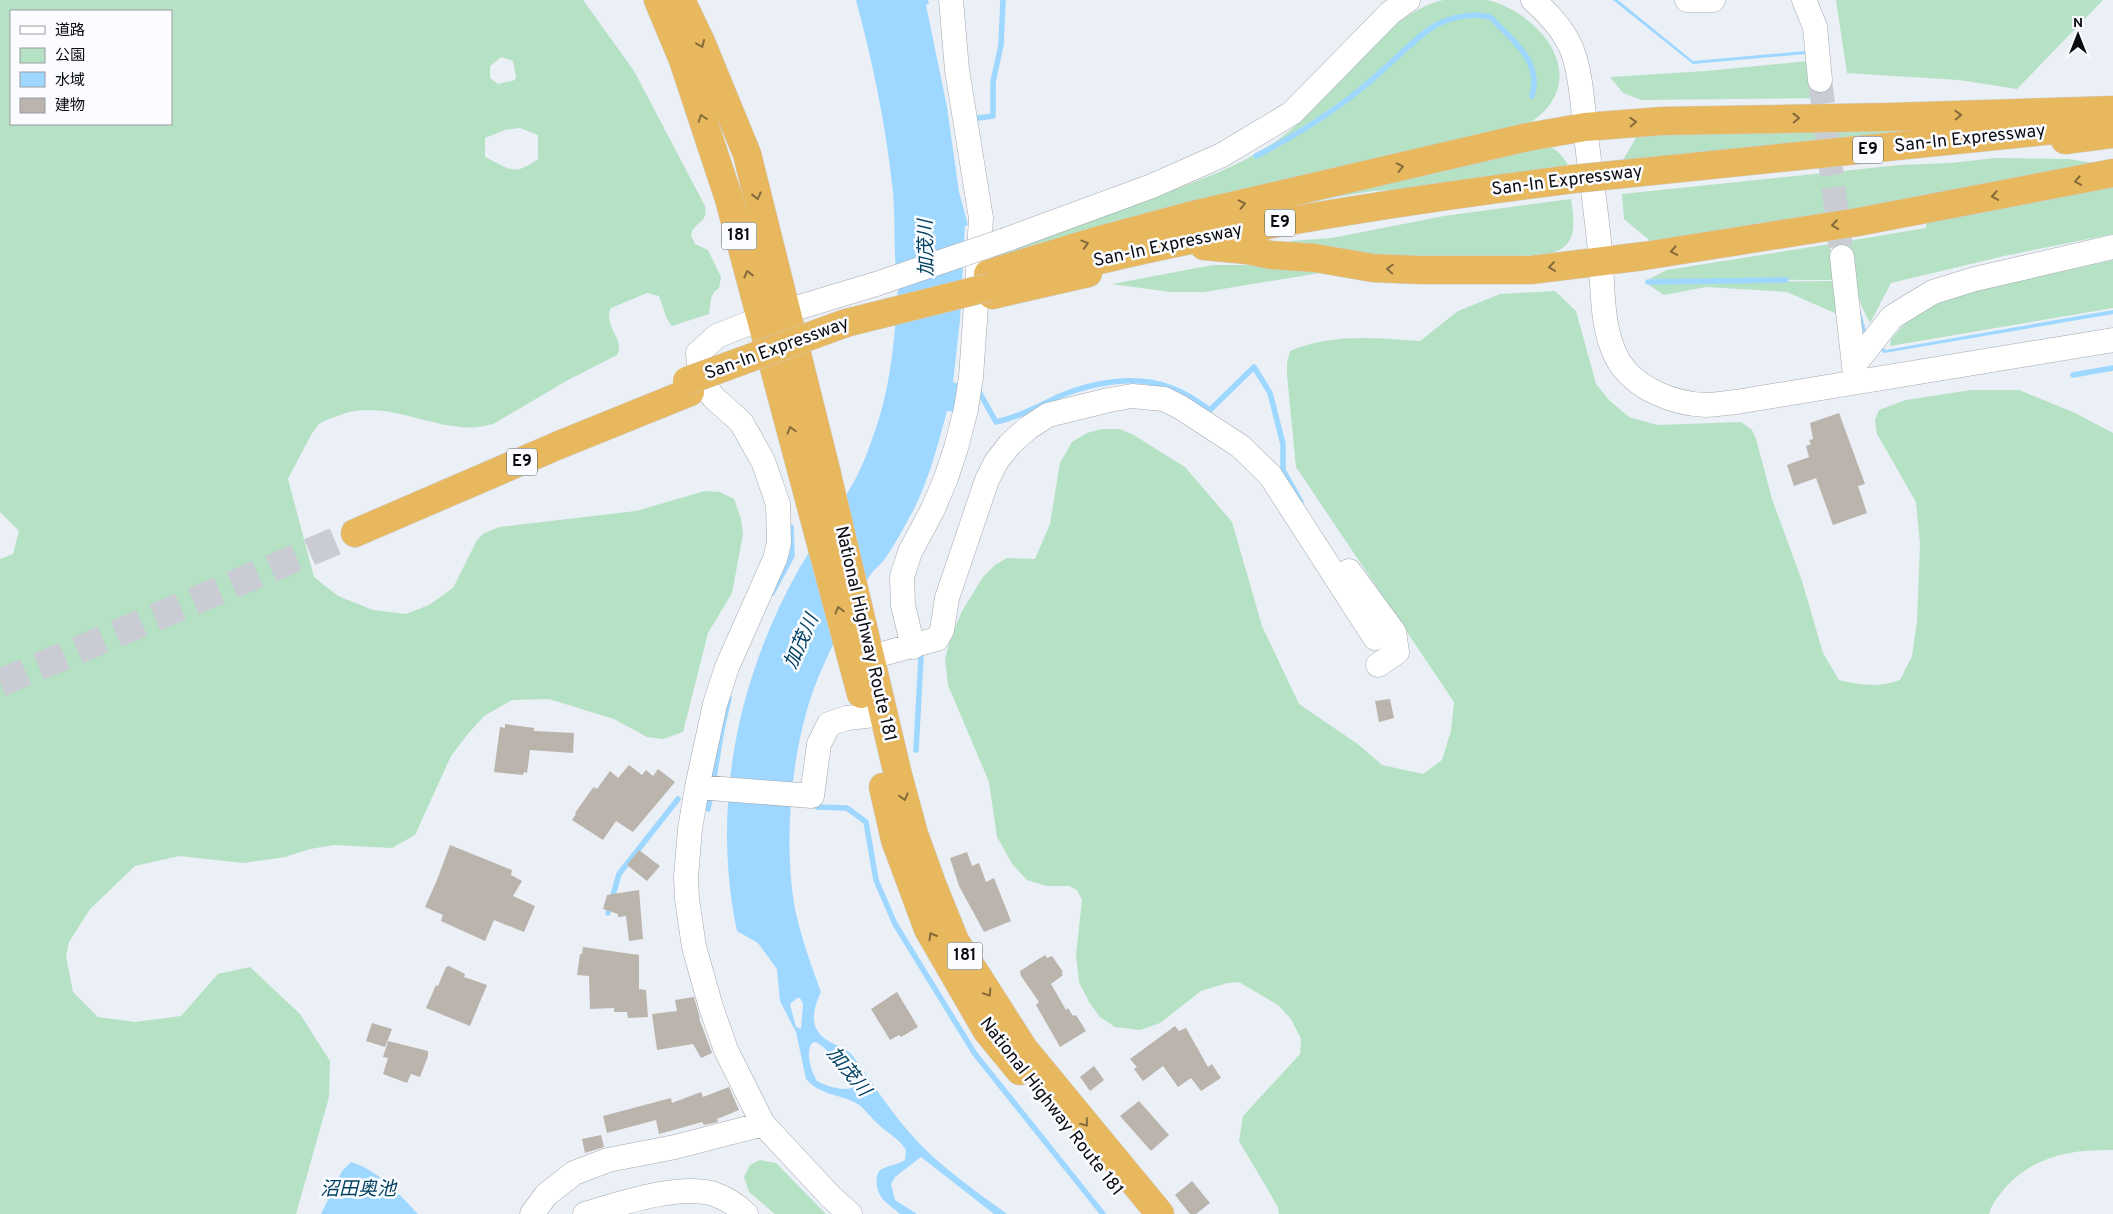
<svg xmlns="http://www.w3.org/2000/svg" width="2113" height="1214" viewBox="0 0 2113 1214" font-family="Overpass,'Noto Sans JP',sans-serif">
<style>
.green{fill:#b5e1c4;fill-rule:evenodd}
.water{fill:#9ed7ff;fill-rule:evenodd}
.lines{fill:none;stroke-linecap:round;stroke-linejoin:round}
.stream{stroke:#9ed7ff;stroke-width:5.5}
.building{fill:#bab4ad}
.minor-tunnel{stroke:#c9cdd3;stroke-width:24;stroke-dasharray:24 12;stroke-linecap:butt}
.highway-tunnel{stroke:#c9cdd3;stroke-width:28;stroke-dasharray:28 14;stroke-linecap:butt}
.minor-casing{stroke:#a4a8af;stroke-width:25}
.highway-casing{stroke:#cececf;stroke-width:29}
.minor{stroke:#fff;stroke-width:24}
.highway{stroke:#e8b85e;stroke-width:28}
.minor-bridge-casing{stroke:#a4a8af;stroke-width:25;stroke-linecap:butt}
.highway-bridge-casing{stroke:#cececf;stroke-width:29;stroke-linecap:butt}
.minor-bridge{stroke:#fff;stroke-width:24}
.highway-bridge{stroke:#e8b85e;stroke-width:28}
.oneway{stroke:#856b3a}
.labels{text-anchor:middle;dominant-baseline:central;stroke-width:5;stroke-linejoin:round;paint-order:stroke}
.shield{fill:#fafcff;stroke:#535457;stroke-width:1}
.shield-label{font-size:16px;font-weight:bold;fill:#0b0c0f}
.street-label{font-size:18px;fill:#0b0c0f;stroke:#fafcff}
.water-label{font-size:19px;font-style:italic;fill:#034161;stroke:#fafcff}
</style>
<rect width="100%" height="100%" fill="#ebeff6"/>
<path class="green" d="M 0,0 L 583,0 L 634,71 L 705,206 C 708,225 695,220 691,235 L 695,244 L 708,250 L 721,277 L 719,288 C 709,294 711,304 709,314 L 672,326 L 667,319 L 659,296 L 647,293 L 611,308 C 602,325 626,340 617,355 L 568,380 L 493,424 C 441,440 388,393 335,417 C 330,419 322,421 318,425 C 310,434 295,467 288,479 L 314,577 L 338,596 L 373,610 L 406,614 L 429,605 L 453,588 L 477,540 L 483,534 L 499,527 L 636,511 L 705,491 L 720,492 L 734,499 L 741,519 L 743,534 L 732,593 L 708,633 L 683,732 L 663,739 L 647,737 L 614,719 L 549,699 L 512,700 L 484,716 L 467,735 L 451,756 L 415,835 L 392,848 L 334,845 L 310,849 L 285,857 L 243,863 L 179,856 L 135,866 L 90,909 L 69,942 L 66,956 L 73,992 L 98,1017 L 135,1022 L 181,1016 L 218,974 L 250,967 L 300,1014 L 330,1061 L 329,1097 L 296,1214 L 0,1214 L 0,559 L 13,554 L 19,531 L 0,512 ZM 11,11 L 171,11 L 171,124 L 11,124 ZM 501,57 L 513,61 L 516,77 L 515,80 L 498,84 L 490,78 L 490,66 ZM 520,128 L 538,135 L 538,159 C 513,177 510,169 485,157 L 485,138 L 505,130 Z
M 1488,0 C 1548,17 1594,85 1525,126 L 981,268 L 982,259 C 1036,240 1089,220 1142,201 C 1194,182 1249,165 1292,129 C 1335,92 1386,13 1443,0 C 1457,0 1474,0 1488,0 Z
M 1836,0 L 2103,0 L 2017,89 L 1959,80 L 1847,73 Z
M 1809,61 L 1815,98 L 1642,100 L 1623,93 L 1610,77 L 1706,71 Z
M 1934,126 L 1895,134 L 1621,163 L 1639,133 Z
M 1545,144 C 1558,150 1565,157 1570,170 L 1426,188 L 1373,191 L 1336,197 L 1274,211 L 1188,225 Z
M 1996,158 L 2069,159 L 2093,163 L 2020,181 L 1654,244 L 1624,219 L 1622,194 L 1900,165 L 1950,163 Z
M 2113,178 L 2113,234 L 2004,256 L 1891,283 L 1870,323 C 1855,297 1852,270 1848,241 L 1926,228 L 1926,219 Z
M 1571,199 C 1575,227 1578,248 1545,255 L 1429,259 L 1365,254 L 1290,244 L 1290,241 L 1332,238 L 1444,216 Z
M 1830,244 L 1833,280 L 1649,279 L 1667,270 Z
M 2113,260 L 2113,308 L 1890,346 L 1891,339 L 1915,312 L 1962,294 Z
M 1213,265 L 1286,265 L 1332,271 L 1204,292 L 1170,292 L 1112,284 Z
M 1832,281 L 1837,314 L 1787,292 L 1706,287 L 1664,295 L 1646,283 Z
M 1555,291 L 1576,311 L 1596,384 L 1610,401 L 1629,417 L 1657,425 L 1741,422 L 1752,430 L 1756,439 L 1772,499 L 1802,581 L 1823,653 L 1839,680 C 1861,685 1879,688 1900,680 L 1912,656 L 1917,621 L 1920,544 L 1916,502 L 1877,434 L 1875,420 L 1879,410 L 1906,400 L 1972,390 L 2019,390 L 2075,413 L 2113,433 L 2113,1150 C 2072,1149 2033,1156 2005,1188 C 1998,1197 1992,1203 1989,1214 L 1279,1214 L 1278,1207 L 1239,1141 L 1243,1116 L 1300,1054 L 1301,1039 L 1291,1019 L 1278,1005 L 1239,982 L 1227,983 L 1201,991 L 1160,1023 L 1140,1030 L 1115,1027 L 1100,1017 L 1089,1002 L 1079,982 L 1076,955 L 1082,900 L 1077,890 L 1069,886 L 1047,886 L 1027,880 L 1013,865 L 997,837 L 989,782 L 948,685 L 945,659 L 950,640 L 962,611 L 983,577 L 995,565 L 1007,558 L 1035,559 L 1050,524 L 1060,463 L 1072,442 L 1087,433 L 1102,429 L 1119,429 L 1132,434 L 1185,467 L 1232,522 L 1262,626 L 1299,704 L 1359,745 L 1382,765 L 1423,774 L 1442,760 L 1451,731 L 1454,702 L 1296,467 L 1287,375 L 1287,363 L 1290,351 C 1332,333 1376,338 1420,341 L 1458,311 L 1500,294 Z
M 760,1160 L 776,1163 L 826,1214 L 775,1214 L 749,1192 L 744,1177 L 750,1165 Z"/>
<path class="water" d="M 856,0 L 928,0 L 929,4 L 926,5 L 947,107 L 959,192 L 968,225 L 965,226 L 960,320 L 953,382 L 968,388 L 962,413 L 947,411 C 938,444 929,480 913,511 C 904,527 895,545 884,560 C 879,566 873,570 869,577 C 847,617 819,667 807,710 C 790,769 784,848 795,909 C 801,937 811,965 821,992 C 816,1002 811,1017 816,1028 C 824,1045 843,1044 852,1055 C 871,1080 887,1107 908,1131 C 936,1164 973,1189 1007,1214 L 994,1214 L 921,1157 L 895,1177 L 891,1184 L 895,1200 L 917,1214 L 900,1214 C 894,1208 883,1202 880,1195 C 876,1188 874,1173 882,1169 C 890,1165 897,1165 905,1160 L 906,1150 C 898,1137 888,1134 878,1124 C 871,1118 865,1109 858,1104 C 843,1095 819,1095 806,1079 L 796,1032 L 780,1001 L 777,969 L 758,943 L 737,931 C 711,807 737,679 799,569 C 817,538 839,509 856,478 C 866,459 872,439 879,419 C 892,376 895,333 898,289 C 898,278 895,266 895,255 C 894,234 895,213 893,192 C 886,126 873,63 856,0 ZM 797,998 L 800,998 L 803,1004 L 801,1029 L 796,1027 L 790,1004 ZM 815,1042 C 824,1043 846,1074 852,1082 L 852,1088 C 842,1091 826,1086 817,1081 C 811,1071 805,1053 812,1043 Z
M 1613,0 L 1618,0 L 1693,61 L 1806,51 L 1807,54 L 1693,64 Z
M 2113,310 L 2113,314 L 1884,353 L 1865,337 L 1857,313 L 1861,312 L 1867,335 L 1886,350 Z
M 351,1162 C 378,1170 399,1194 418,1214 L 321,1214 L 342,1171 Z"/>
<g class="lines">
<path class="stream" d="M 970,119 L 993,116 L 993,82 L 1001,45 L 1003,0
M 1256,156 C 1295,136 1334,112 1368,83 C 1388,67 1417,35 1438,24 C 1455,16 1472,13 1490,17 C 1495,20 1497,25 1501,28 C 1520,46 1541,67 1532,96
M 1648,282 L 1786,280
M 2073,375 L 2113,368
M 977,388 L 996,422 C 1019,417 1038,406 1060,396 C 1093,382 1135,375 1169,387 C 1184,392 1197,401 1210,410 L 1254,367 L 1270,393 L 1283,444 L 1283,470 L 1301,502
M 772,593 L 792,556 L 791,527
M 916,750 L 921,657
M 713,783 L 722,729 L 729,698
M 817,807 L 847,808 L 866,822 L 876,880 L 895,924 L 975,1054 L 1103,1214
M 708,809 L 711,794
M 608,913 L 619,874 L 678,799"/>
</g>
<path class="building" d="M 1839,413 L 1865,484 L 1858,486 L 1867,513 L 1833,525 L 1816,478 L 1794,486 L 1787,465 L 1809,457 L 1806,446 L 1811,444 L 1809,440 L 1813,439 L 1810,423 Z
M 1390,699 L 1394,718 L 1379,722 L 1375,701 Z
M 505,724 L 534,728 L 534,731 L 574,733 L 573,753 L 530,750 L 527,773 L 524,772 L 523,775 L 494,772 L 500,727 L 505,728 Z
M 629,765 L 642,775 L 646,770 L 653,776 L 658,769 L 675,782 L 633,832 L 616,821 L 603,840 L 572,820 L 576,814 L 575,813 L 592,789 L 594,787 L 597,789 L 610,771 L 618,778 Z
M 450,845 L 512,870 L 511,875 L 522,881 L 513,896 L 535,906 L 524,932 L 494,920 L 485,941 L 441,921 L 443,915 L 425,907 L 437,880 Z
M 639,850 L 660,866 L 647,881 L 627,865 Z
M 967,852 L 972,866 L 979,863 L 986,882 L 994,878 L 1011,921 L 984,932 L 959,886 L 950,858 Z
M 639,890 L 643,939 L 629,941 L 626,916 L 618,917 L 618,914 L 603,909 L 607,895 Z
M 583,947 L 639,955 L 639,989 L 646,990 L 648,1017 L 628,1018 L 627,1012 L 614,1012 L 614,1008 L 590,1009 L 589,976 L 577,975 L 580,954 L 582,954 Z
M 1045,955 L 1047,958 L 1052,956 L 1063,972 L 1061,973 L 1063,975 L 1051,984 L 1066,1010 L 1068,1008 L 1073,1016 L 1076,1015 L 1086,1031 L 1060,1047 L 1036,1005 L 1039,1002 L 1021,976 L 1020,971 Z
M 449,966 L 465,974 L 464,977 L 487,985 L 470,1026 L 426,1008 L 436,985 L 438,986 L 446,967 Z
M 897,992 L 918,1027 L 901,1037 L 899,1035 L 890,1040 L 871,1009 Z
M 694,997 L 700,1018 L 699,1018 L 712,1053 L 701,1058 L 693,1044 L 657,1050 L 652,1014 L 677,1011 L 675,1000 Z
M 372,1023 L 392,1029 L 385,1047 L 366,1041 Z
M 1175,1026 L 1179,1031 L 1186,1028 L 1208,1067 L 1212,1064 L 1221,1078 L 1201,1091 L 1191,1078 L 1178,1087 L 1163,1066 L 1143,1081 L 1134,1069 L 1137,1067 L 1130,1059 Z
M 388,1041 L 428,1051 L 428,1056 L 420,1077 L 411,1074 L 407,1083 L 383,1074 L 388,1058 L 383,1057 Z
M 1094,1066 L 1104,1080 L 1090,1091 L 1080,1077 Z
M 729,1087 L 739,1110 L 717,1119 L 718,1122 L 704,1125 L 702,1122 L 659,1134 L 656,1120 L 607,1133 L 603,1116 L 671,1098 L 672,1103 L 701,1092 L 703,1097 Z
M 1139,1101 L 1169,1135 L 1151,1151 L 1120,1116 Z
M 601,1135 L 604,1147 L 585,1153 L 582,1139 Z
M 1192,1181 L 1210,1203 L 1196,1214 L 1190,1214 L 1175,1195 Z"/>
<g class="lines">
<path class="minor-tunnel" d="M 1820,80 L 1842,257"/>
<path class="highway-tunnel" d="M 0,683 L 355,533"/>
<defs>
<path id="minor" d="M 1533,0 C 1548,13 1560,26 1569,43 C 1581,66 1583,110 1586,136 C 1591,178 1598,221 1601,264 C 1603,295 1602,331 1618,360 C 1635,389 1674,404 1706,405 C 1716,405 1726,403 1736,402 L 2113,340
M 1687,0 L 1713,0
M 1804,0 L 1815,27 L 1820,80
M 1008,239 L 1152,186 L 1222,155 L 1292,113 L 1390,13 L 1408,0
M 1842,257 L 1855,375
M 1854,365 L 1892,317 L 1933,292 L 1975,279 L 2113,247
M 1349,571 L 1394,632 L 1397,652 L 1378,665
M 913,647 L 903,605 L 902,577 L 910,552 L 933,509 L 946,478 L 956,448 L 966,409 L 971,377 L 975,320 L 981,218 L 957,70 L 951,0
M 871,657 L 937,639 L 942,630 L 947,598 L 987,480 L 996,462 L 1010,444 L 1028,428 L 1048,415 L 1109,400 L 1132,396 L 1164,399 L 1180,407 L 1240,446 L 1270,475 L 1375,638
M 697,787 L 812,796 L 819,744 L 829,724 L 847,718 L 884,714
M 532,1214 L 546,1195 L 574,1173 L 608,1160 L 675,1147 L 763,1124
M 585,1214 C 619,1204 680,1183 714,1194 C 725,1198 738,1206 746,1214
M 850,1214 L 831,1197 L 763,1124 L 726,1050 L 711,1007 L 694,947 L 687,899 L 686,877 L 690,829 L 697,787 L 715,704 L 727,667 L 775,559 L 779,543 L 778,504 L 763,461 L 741,422 L 714,398 L 700,379 L 698,353 L 717,336 L 760,319 L 876,284"/>
<path id="highway" d="M 658,0 L 683,60 L 729,199 L 861,694
M 681,0 L 701,42 L 747,154 L 826,470 L 898,775 L 914,834 L 932,884 L 955,941 L 1024,1049 L 1160,1214
M 2065,140 L 2113,134
M 1623,174 L 2084,127
M 1204,246 L 1247,250 L 1271,255 L 1315,258 L 1373,268 L 1420,270 L 1531,270 L 1644,256 L 1858,222 L 2113,173
M 1067,268 C 1234,226 1403,201 1573,179
M 988,274 L 1100,240 L 1189,216 L 1528,137 L 1585,127 L 1662,121 L 1889,117 L 2113,110
M 992,295 L 1088,273
M 355,533 L 559,445 L 690,392
M 883,787 L 895,840 L 928,929 L 987,1031 L 1020,1071"/>
</defs>
<use href="#minor" class="minor-casing"/>
<use href="#highway" class="highway-casing"/>
<use href="#minor" class="minor"/>
<use href="#highway" class="highway"/>
<defs>
<path id="minor-bridge" d="M 876,284 L 1008,239"/>
<path id="highway-bridge" d="M 1573,179 L 1623,174
M 687,381 L 846,323 L 990,287"/>
</defs>
<use href="#minor-bridge" class="minor-bridge-casing"/>
<use href="#highway-bridge" class="highway-bridge-casing"/>
<use href="#minor-bridge" class="minor-bridge"/>
<use href="#highway-bridge" class="highway-bridge"/>
</g>
<defs><path id="oneway-chevron" d="M-2-3.5L2.5 0L-2 3.5" fill="none" stroke-width="1.6" stroke-linecap="round" stroke-linejoin="round" transform="scale(1.25)"/></defs>
<g class="oneway">
<use href="#oneway-chevron" transform="translate(701 44) rotate(67)"/>
<use href="#oneway-chevron" transform="translate(1958 115) rotate(-2)"/>
<use href="#oneway-chevron" transform="translate(702 118) rotate(-108)"/>
<use href="#oneway-chevron" transform="translate(1796 118) rotate(-1)"/>
<use href="#oneway-chevron" transform="translate(1633 122) rotate(-3)"/>
<use href="#oneway-chevron" transform="translate(1400 167) rotate(-13)"/>
<use href="#oneway-chevron" transform="translate(2078 181) rotate(169)"/>
<use href="#oneway-chevron" transform="translate(757 196) rotate(76)"/>
<use href="#oneway-chevron" transform="translate(1995 196) rotate(170)"/>
<use href="#oneway-chevron" transform="translate(1242 204) rotate(-13)"/>
<use href="#oneway-chevron" transform="translate(1835 225) rotate(171)"/>
<use href="#oneway-chevron" transform="translate(1085 244) rotate(-17)"/>
<use href="#oneway-chevron" transform="translate(1674 251) rotate(170)"/>
<use href="#oneway-chevron" transform="translate(1552 267) rotate(172)"/>
<use href="#oneway-chevron" transform="translate(1390 269) rotate(-177)"/>
<use href="#oneway-chevron" transform="translate(748 274) rotate(-104)"/>
<use href="#oneway-chevron" transform="translate(791 430) rotate(-106)"/>
<use href="#oneway-chevron" transform="translate(839 610) rotate(-105)"/>
<use href="#oneway-chevron" transform="translate(904 797) rotate(75)"/>
<use href="#oneway-chevron" transform="translate(932 936) rotate(-120)"/>
<use href="#oneway-chevron" transform="translate(988 993) rotate(58)"/>
<use href="#oneway-chevron" transform="translate(1085 1123) rotate(51)"/>
</g>
<g class="labels">
<g class="shield">
<rect x="1853" y="136.5" width="30" height="27" rx="4"/>
<rect x="1265" y="209.5" width="30" height="27" rx="4"/>
<rect x="721.5" y="222.5" width="35" height="27" rx="4"/>
<rect x="507" y="448.5" width="30" height="27" rx="4"/>
<rect x="947.5" y="942.5" width="35" height="27" rx="4"/>
</g>
<g class="shield-label">
<text x="1868" y="150">E9</text>
<text x="1280" y="223">E9</text>
<text x="739" y="236">181</text>
<text x="522" y="462">E9</text>
<text x="965" y="956">181</text>
</g>
<g class="street-label">
<text transform="translate(1970 139) rotate(-6)">San-In Expressway</text>
<text transform="translate(1567 181) rotate(-7)">San-In Expressway</text>
<text transform="translate(1168 246) rotate(-12)">San-In Expressway</text>
<text transform="translate(777 349) rotate(-20)">San-In Expressway</text>
<text transform="translate(865 634) rotate(77)">National Highway Route 181</text>
<text transform="translate(1051 1107) rotate(52)">National Highway Route 181</text>
</g>
<g class="water-label">
<text transform="translate(927 248) rotate(-91)">加茂川</text>
<text transform="translate(802 642) rotate(-66)">加茂川</text>
<text transform="translate(848 1072) rotate(51)">加茂川</text>
<text x="358" y="1190">沼田奥池</text>
</g>
</g>
<rect x="10" y="10" width="162" height="115" fill="#fafcff" stroke="#9a9c9f"/>
<rect x="20" y="26" width="25" height="8" fill="#ffffff" stroke="#9a9c9f"/>
<text x="55" y="35" font-size="15" fill="#0b0c0f">道路</text>
<rect x="20" y="48" width="25" height="15" fill="#b5e1c4" stroke="#9a9c9f"/>
<text x="55" y="60" font-size="15" fill="#0b0c0f">公園</text>
<rect x="20" y="72" width="25" height="15" fill="#9ed7ff" stroke="#9a9c9f"/>
<text x="55" y="85" font-size="15" fill="#0b0c0f">水域</text>
<rect x="20" y="98" width="25" height="15" fill="#bab4ad" stroke="#9a9c9f"/>
<text x="55" y="110" font-size="15" fill="#0b0c0f">建物</text>
<g transform="translate(2078 35)" stroke="#fafcff" stroke-width="4" paint-order="stroke">
<path d="M0-4L9 19L0 12L-9 19Z" fill="#0b0c0f"/>
<text y="-8" font-size="14" font-weight="bold" text-anchor="middle" fill="#0b0c0f">N</text>
</g>
</svg>
